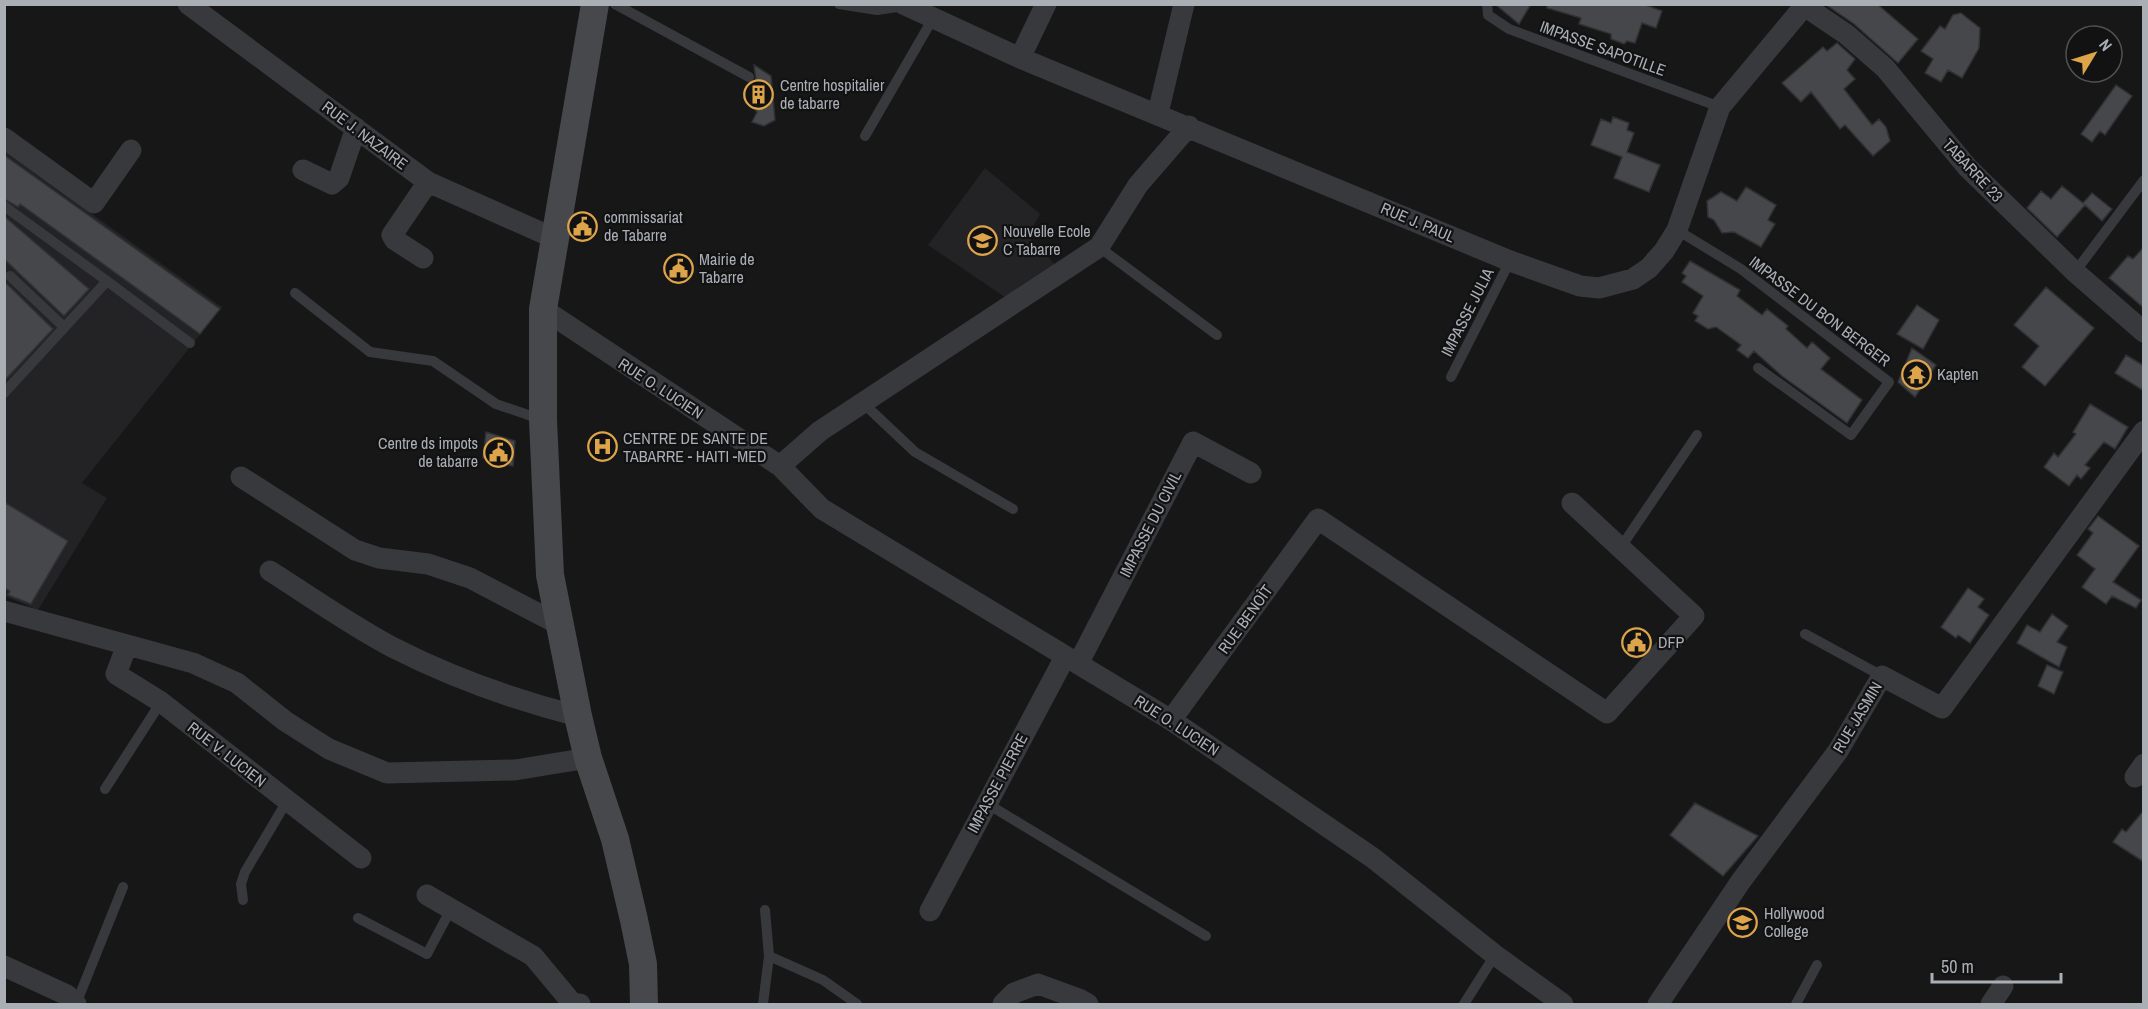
<svg xmlns="http://www.w3.org/2000/svg" width="2148" height="1009" viewBox="0 0 2148 1009" font-family="'Archivo Narrow',sans-serif">
<style>
.built{fill:#232325}
.building{fill:#46474a;stroke:#313134;stroke-width:1.5}
.lines{fill:none;stroke-linecap:round;stroke-linejoin:round}
.lane{stroke:#38393d;stroke-width:10}
.street{stroke:#38393d;stroke-width:21}
.secondary{stroke:#46484c;stroke-width:28}
.labels{text-anchor:middle;dominant-baseline:central;stroke-width:4.5;stroke-linejoin:round;paint-order:stroke}
.street-label{font-size:16px;fill:#aaafb6;stroke:#121213}
.poi-label{font-size:16px;fill:#aaafb6;stroke:#121213;text-anchor:start}
</style>
<rect width="100%" height="100%" fill="#171718"/>
<path class="built" d="M 4,151 L 222,307 L 82,483 L 107,498 L 38,610 L 5,596 Z
M 985,168 L 1040,214 L 1028,236 L 1061,271 L 1018,306 L 928,245 Z"/>
<path class="building" d="M 1495,4 L 1531,4 L 1519,24 Z
M 1547,4 L 1643,4 L 1662,11 L 1656,28 L 1642,23 L 1635,43 L 1627,41 L 1624,44 L 1611,39 L 1611,34 L 1579,24 L 1581,18 L 1547,8 Z
M 1825,4 L 1877,4 L 1918,39 L 1898,63 L 1854,24 Z
M 1961,13 L 1980,28 L 1979,48 L 1962,78 L 1948,70 L 1941,82 L 1925,73 L 1933,59 L 1921,51 L 1940,26 L 1945,29 L 1953,15 Z
M 1837,43 L 1855,59 L 1847,70 L 1855,79 L 1844,89 L 1872,125 L 1879,119 L 1886,127 L 1890,141 L 1873,156 L 1845,125 L 1840,129 L 1811,92 L 1801,102 L 1782,83 L 1823,47 L 1827,51 Z
M 754,65 L 771,76 L 775,120 L 764,126 L 752,122 L 757,112 L 744,98 L 750,84 L 756,80 Z
M 2116,85 L 2132,96 L 2105,135 L 2100,131 L 2092,142 L 2081,134 Z
M 1613,117 L 1629,123 L 1627,130 L 1634,133 L 1627,152 L 1660,165 L 1649,192 L 1614,178 L 1622,157 L 1591,145 L 1601,119 L 1611,123 Z
M 4,155 L 220,309 L 200,334 L 20,204 L 18,207 L 4,199 Z
M 2062,186 L 2083,203 L 2092,193 L 2112,209 L 2102,221 L 2085,205 L 2057,237 L 2027,208 L 2041,191 L 2051,199 Z
M 1746,187 L 1776,205 L 1768,220 L 1775,224 L 1761,247 L 1734,232 L 1722,233 L 1714,220 L 1708,217 L 1707,201 L 1721,192 L 1737,201 Z
M 4,216 L 89,289 L 64,316 L 4,259 Z
M 2144,247 L 2144,308 L 2109,278 L 2128,256 L 2133,259 Z
M 1690,261 L 1740,290 L 1737,296 L 1762,315 L 1767,309 L 1788,326 L 1786,329 L 1807,348 L 1812,342 L 1830,358 L 1821,369 L 1862,400 L 1847,423 L 1782,376 L 1754,351 L 1748,358 L 1737,350 L 1741,345 L 1716,327 L 1708,329 L 1695,321 L 1698,316 L 1693,313 L 1703,296 L 1682,282 L 1686,276 L 1682,273 Z
M 6,283 L 53,329 L 4,381 L 4,287 Z
M 2046,287 L 2094,328 L 2045,386 L 2022,367 L 2039,346 L 2014,325 Z
M 1917,305 L 1939,320 L 1923,349 L 1897,334 Z
M 1912,348 L 1936,365 L 1915,397 L 1898,382 Z
M 2126,355 L 2144,366 L 2144,391 L 2115,373 Z
M 2090,404 L 2128,427 L 2115,449 L 2104,442 L 2085,465 L 2090,468 L 2081,479 L 2077,475 L 2069,486 L 2044,467 L 2054,453 L 2058,457 L 2076,434 L 2073,432 Z
M 486,432 L 515,441 L 513,466 L 483,458 Z
M 4,502 L 68,541 L 31,604 L 8,595 L 10,591 L 4,588 Z
M 2098,516 L 2139,546 L 2113,582 L 2141,600 L 2136,608 L 2112,596 L 2106,604 L 2082,587 L 2095,569 L 2077,555 L 2093,533 L 2088,529 Z
M 1968,588 L 1984,599 L 1978,607 L 1989,615 L 1970,643 L 1958,635 L 1956,638 L 1941,627 Z
M 2052,614 L 2068,626 L 2057,642 L 2067,647 L 2059,667 L 2017,643 L 2027,625 L 2040,632 Z
M 2047,665 L 2063,672 L 2054,694 L 2038,686 Z
M 1695,803 L 1758,836 L 1723,876 L 1670,835 Z
M 2144,810 L 2144,862 L 2113,842 L 2122,829 L 2126,832 Z"/>
<g class="lines">
<path class="lane" d="M 615,4 L 749,77
M 839,4 L 877,10 L 904,6
M 1487,4 L 1488,15 L 1509,29 L 1720,107
M 865,136 L 932,20
M 4,206 L 107,281
M 1677,230 L 1741,269 L 1889,382 L 1851,435 L 1758,368
M 1099,247 L 1217,335
M 2075,272 L 2144,180
M 10,276 L 64,327
M 295,293 L 370,352 L 433,361 L 496,404 L 540,419
M 1451,377 L 1510,261
M 4,393 L 107,281 L 190,343
M 863,403 L 915,452 L 1013,509
M 1621,547 L 1697,435
M 1805,634 L 1882,676
M 105,789 L 161,702
M 986,803 L 1206,936
M 243,900 L 241,884 L 245,872 L 287,801
M 358,918 L 427,954 L 451,909
M 769,956 L 823,980 L 857,1004
M 76,1004 L 123,887
M 763,1004 L 769,956 L 765,910
M 1464,1004 L 1495,955
M 1796,1004 L 1817,965"/>
<path class="street" d="M 188,4 L 428,182 L 556,239
M 903,4 L 1020,58 L 1510,261 L 1580,286 L 1599,288 L 1633,279 L 1649,268 L 1664,251 L 1677,230 L 1720,107 L 1806,4
M 1806,7 L 1846,34 L 1885,68 L 1968,168 L 2075,272 L 2144,332
M 1020,58 L 1046,4
M 1158,113 L 1184,4
M 4,138 L 94,203 L 131,150
M 303,170 L 332,184 L 339,178 L 356,128
M 423,258 L 395,240 L 392,235 L 428,182
M 543,309 L 780,466 L 822,509 L 1171,720 L 1373,858 L 1495,955 L 1563,1004
M 780,466 L 820,431 L 1099,247 L 1138,185 L 1189,126
M 241,477 L 355,550 L 379,558 L 428,564 L 470,578 L 560,625
M 270,571 C 311,597 352,626 394,648 C 453,678 515,700 578,716
M 4,611 L 193,663 L 237,683 L 285,721 L 329,749 L 387,773 L 515,770 L 588,758
M 127,645 L 116,674 L 161,702 L 361,858
M 1078,664 L 1193,442 L 1251,473
M 1171,720 L 1318,519 L 1607,713 L 1694,616 L 1572,503
M 2135,777 L 2144,764
M 427,895 L 533,956 L 573,1004 L 580,1004
M 930,911 L 1065,657
M 4,966 L 67,995 L 76,1004
M 1003,1004 L 1014,993 L 1038,984 L 1079,999 L 1088,1004
M 1658,1004 L 1741,881 L 1838,751 L 1882,676 L 1942,708 L 2144,431
M 1991,1004 L 2003,986"/>
<path class="secondary" d="M 595,4 L 543,309 L 543,420 L 550,575 L 578,716 L 588,758 L 615,839 L 634,920 L 643,964 L 644,1004"/>
</g>
<defs>
<symbol id="building-ring" viewBox="-11 -11 22 22"><circle r="9.5" fill="#121213" stroke="#dda44a" stroke-width="1.5"/><path d="M-4-6H4V6H1V3H-1V6H-4ZM-2.5-4.3h1.7v1.8h-1.7ZM.8-4.3h1.7v1.8H.8ZM-2.5-1h1.7V.8h-1.7ZM.8-1h1.7V.8H.8Z" fill="#dda44a"/></symbol>
<symbol id="civic-ring" viewBox="-11 -11 22 22"><circle r="9.5" fill="#121213" stroke="#dda44a" stroke-width="1.5"/><path d="M-.6-6.5H3V-4.5H.6V-3L4-1V1h2V6H-6V1h2V-1L-.6-3ZM-1.2 2.5V6h2.4V2.5Z" fill="#dda44a"/></symbol>
<symbol id="university-ring" viewBox="-11 -11 22 22"><circle r="9.5" fill="#121213" stroke="#dda44a" stroke-width="1.5"/><path d="M0-5L7-2L0 1L-7-2ZM-4 1L0 2.5L4 1V4Q0 6-4 4Z" fill="#dda44a"/></symbol>
<symbol id="temple-ring" viewBox="-11 -11 22 22"><circle r="9.5" fill="#121213" stroke="#dda44a" stroke-width="1.5"/><path d="M0-6L5-2H3V0L6.5 2.5H4V6H1.5V3h-3V6H-4V2.5H-6.5L-3 0V-2H-5Z" fill="#dda44a"/></symbol>
<symbol id="hospital-ring" viewBox="-11 -11 22 22"><circle r="9.5" fill="#121213" stroke="#dda44a" stroke-width="1.5"/><path d="M-5-5h3v3.5h4V-5h3V5h-3V1.5h-4V5h-3Z" fill="#dda44a"/></symbol>
</defs>
<g fill-rule="evenodd">
<use href="#building-ring" x="742" y="78" width="33" height="33"/>
<use href="#civic-ring" x="566" y="210" width="33" height="33"/>
<use href="#university-ring" x="966" y="224" width="33" height="33"/>
<use href="#civic-ring" x="662" y="252" width="33" height="33"/>
<use href="#temple-ring" x="1900" y="358" width="33" height="33"/>
<use href="#hospital-ring" x="586" y="430" width="33" height="33"/>
<use href="#civic-ring" x="482" y="436" width="33" height="33"/>
<use href="#civic-ring" x="1620" y="626" width="33" height="33"/>
<use href="#university-ring" x="1726" y="906" width="33" height="33"/>
</g>
<g class="labels">
<g class="street-label">
<text transform="translate(1603 48) rotate(20)">IMPASSE SAPOTILLE</text>
<text transform="translate(365 135) rotate(37)">RUE J. NAZAIRE</text>
<text transform="translate(1973 170) rotate(47)">TABARRE 23</text>
<text transform="translate(1418 222) rotate(23)">RUE J. PAUL</text>
<text transform="translate(1820 311) rotate(37)">IMPASSE DU BON BERGER</text>
<text transform="translate(1467 312) rotate(-63)">IMPASSE JULIA</text>
<text transform="translate(661 388) rotate(33)">RUE O. LUCIEN</text>
<text transform="translate(1150 524) rotate(-63)">IMPASSE DU CIVIL</text>
<text transform="translate(1245 619) rotate(-54)">RUE BENOÎT</text>
<text transform="translate(1857 717) rotate(-59)">RUE JASMIN</text>
<text transform="translate(1177 725) rotate(33)">RUE O. LUCIEN</text>
<text transform="translate(227 754) rotate(38)">RUE V. LUCIEN</text>
<text transform="translate(997 783) rotate(-62)">IMPASSE PIERRE</text>
</g>
<g class="poi-label">
<text x="780" y="85">Centre hospitalier<tspan x="780" dy="18">de tabarre</tspan></text>
<text x="604" y="217">commissariat<tspan x="604" dy="18">de Tabarre</tspan></text>
<text x="1003" y="231">Nouvelle Ecole<tspan x="1003" dy="18">C Tabarre</tspan></text>
<text x="699" y="259">Mairie de<tspan x="699" dy="18">Tabarre</tspan></text>
<text x="1937" y="374">Kapten</text>
<text x="623" y="438">CENTRE DE SANTE DE<tspan x="623" dy="18">TABARRE - HAITI -MED</tspan></text>
<text x="478" y="443" text-anchor="end">Centre ds impots<tspan x="478" dy="18">de tabarre</tspan></text>
<text x="1658" y="642">DFP</text>
<text x="1764" y="913">Hollywood<tspan x="1764" dy="18">College</tspan></text>
</g>
</g>
<rect width="2148" height="1009" fill="none" stroke="#aaafb6" stroke-width="12"/>
<g transform="translate(2094 54) rotate(52)"><circle r="28" fill="#121213" stroke="#4f5154" stroke-width="1.5"/>
<path d="M0-4.5L10 22L0 15L-10 22Z" fill="#dda44a"/>
<text y="-9" font-size="16" font-weight="bold" text-anchor="middle" fill="#aaafb6">N</text>
</g>
<path d="M1932 973v9h129v-9" fill="none" stroke="#aaafb6" stroke-width="3"/>
<text x="1941" y="973" font-size="18" fill="#aaafb6" stroke="#121213" stroke-width="4.5" paint-order="stroke">50 m</text>
</svg>
